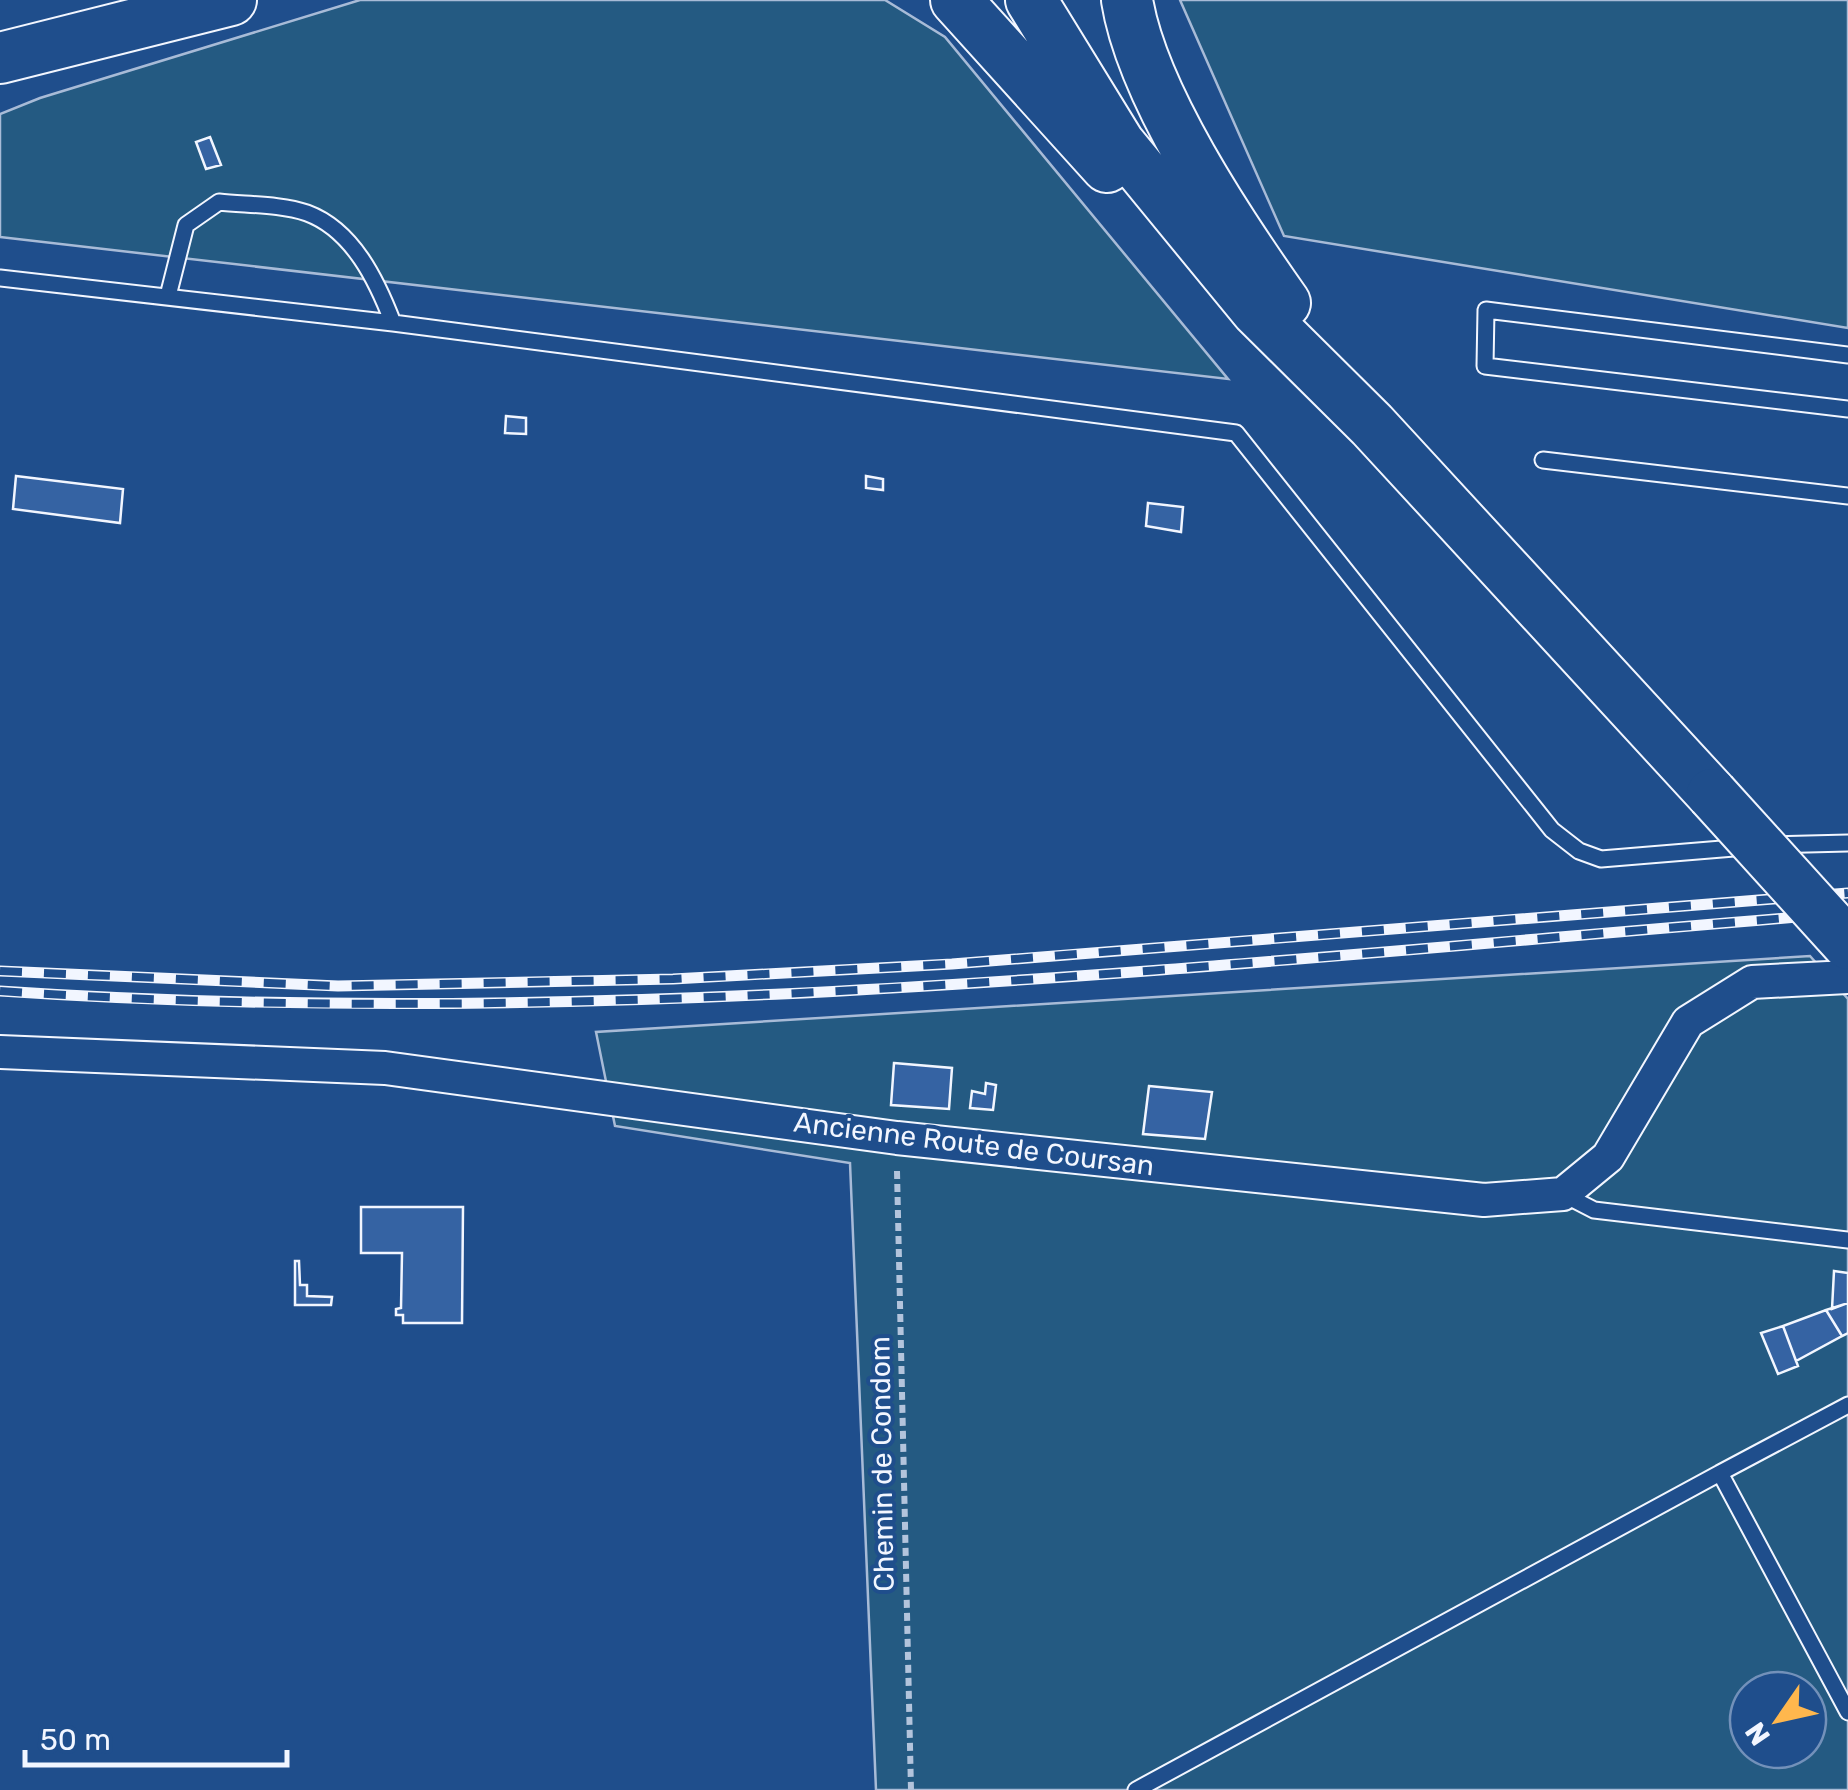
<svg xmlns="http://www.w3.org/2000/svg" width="1848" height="1790" viewBox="0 0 1848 1790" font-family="Rubik,sans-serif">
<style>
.green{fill:#245a82;stroke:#a8bbd7;stroke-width:2.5;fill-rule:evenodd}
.building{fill:#3563a3;stroke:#f2f6ff;stroke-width:2.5}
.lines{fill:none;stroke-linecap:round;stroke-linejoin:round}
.lane-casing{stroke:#f2f6ff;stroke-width:19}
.street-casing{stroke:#f2f6ff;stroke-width:36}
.primary-casing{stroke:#f2f6ff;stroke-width:54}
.path{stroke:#b3c4dc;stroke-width:6;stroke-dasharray:8 5;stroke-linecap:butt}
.lane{stroke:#1f4e8c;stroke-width:15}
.street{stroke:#1f4e8c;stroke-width:32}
.primary{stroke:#1f4e8c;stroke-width:50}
.rail-casing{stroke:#f2f6ff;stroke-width:11}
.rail{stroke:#1f4e8c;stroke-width:8;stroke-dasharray:22;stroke-linecap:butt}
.primary-bridge-casing{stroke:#f2f6ff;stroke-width:54;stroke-linecap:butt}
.primary-bridge{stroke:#1f4e8c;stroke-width:50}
.labels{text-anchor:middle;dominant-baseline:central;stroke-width:8;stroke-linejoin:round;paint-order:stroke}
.street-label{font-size:28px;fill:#f2f6ff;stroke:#1f4e8c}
</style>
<rect width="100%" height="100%" fill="#1f4e8c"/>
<path class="green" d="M 360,0 L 885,0 L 945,37 L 1228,379 L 0,237 L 0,114 L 40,98 Z
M 1180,0 L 1848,0 L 1848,328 L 1284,236 Z
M 1810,956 L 1848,999 L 1848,1790 L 876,1790 L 850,1163 L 615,1126 L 596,1032 ZM 1748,1690 L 1808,1690 L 1808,1750 L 1748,1750 Z"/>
<path class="building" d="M 210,137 L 221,165 L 206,169 L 196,142 Z
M 506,416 L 526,418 L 526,434 L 505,433 Z
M 16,476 L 123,489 L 120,523 L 13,509 Z
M 866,476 L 883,479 L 883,490 L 866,488 Z
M 1148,503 L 1183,507 L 1181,532 L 1146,526 Z
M 894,1063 L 952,1068 L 949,1109 L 891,1105 Z
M 986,1083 L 996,1085 L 993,1110 L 970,1108 L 972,1091 L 985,1094 Z
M 1149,1086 L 1212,1092 L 1205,1139 L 1143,1134 Z
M 361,1207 L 463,1207 L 462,1323 L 403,1323 L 403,1315 L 396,1315 L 396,1309 L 401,1308 L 402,1253 L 361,1253 Z
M 295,1261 L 299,1261 L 300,1285 L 307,1285 L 307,1296 L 332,1297 L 331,1305 L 295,1305 Z
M 1834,1271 L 1848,1273 L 1848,1303 L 1832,1309 Z
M 1848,1303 L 1848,1333 L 1842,1336 L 1826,1310 Z
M 1826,1310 L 1842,1336 L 1796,1361 L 1783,1326 Z
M 1783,1326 L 1798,1366 L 1778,1374 L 1761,1333 Z"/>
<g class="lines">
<defs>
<path id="lane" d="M 0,278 L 393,323 L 1236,433 L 1552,830 L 1579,851 L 1601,859 L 1746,847
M 168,296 L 186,225 L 219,202 C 246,205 281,204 307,213 C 353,230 377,281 393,323
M 1848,355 L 1486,310 L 1485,366 L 1848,409
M 1543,460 L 1848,496
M 1773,845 L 1848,843
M 1563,1194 L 1594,1210 L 1848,1240
M 1720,1473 L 1848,1405
M 1136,1790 L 1720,1473 L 1848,1712"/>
<path id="street" d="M 0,1052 L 385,1068 L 897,1138 L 1484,1200 L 1563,1194 L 1608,1157 L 1688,1022 L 1752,982 L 1848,977"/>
<path id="primary" d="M 956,0 L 1107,167
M 1031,0 L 1119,143 L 1256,310 L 1372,425 L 1712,794
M 1127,0 C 1142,94 1230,225 1285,303
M 0,58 L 231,0"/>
</defs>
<use href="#lane" class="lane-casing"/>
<use href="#street" class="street-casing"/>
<use href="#primary" class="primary-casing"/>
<path class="path" d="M 897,1171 L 911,1790"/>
<use href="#lane" class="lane"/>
<use href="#street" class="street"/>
<use href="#primary" class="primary"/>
<defs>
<path id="rail" d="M 0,971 L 338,986 L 673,979 L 952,964 L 1848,893
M 0,991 C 616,1033 1234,962 1848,913"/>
</defs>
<use href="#rail" class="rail-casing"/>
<use href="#rail" class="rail"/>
<defs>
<path id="primary-bridge" d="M 1712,794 L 1848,944"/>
</defs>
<use href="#primary-bridge" class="primary-bridge-casing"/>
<use href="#primary-bridge" class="primary-bridge"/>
</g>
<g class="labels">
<g class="street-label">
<text transform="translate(974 1144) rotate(7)">Ancienne Route de Coursan</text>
<text transform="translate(882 1464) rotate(-91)">Chemin de Condom</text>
</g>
</g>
<g transform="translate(1778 1720) rotate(236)"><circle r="48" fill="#1f4e8c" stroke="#7391ba" stroke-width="2.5"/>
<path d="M0-8L18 38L0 25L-18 38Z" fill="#ffb74d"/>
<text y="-15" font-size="28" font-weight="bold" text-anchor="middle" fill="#f2f6ff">N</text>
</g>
<path d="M25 1750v15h262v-15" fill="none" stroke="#f2f6ff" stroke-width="5"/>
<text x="40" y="1750" font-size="30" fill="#f2f6ff" stroke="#1f4e8c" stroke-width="8" paint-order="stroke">50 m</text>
</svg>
